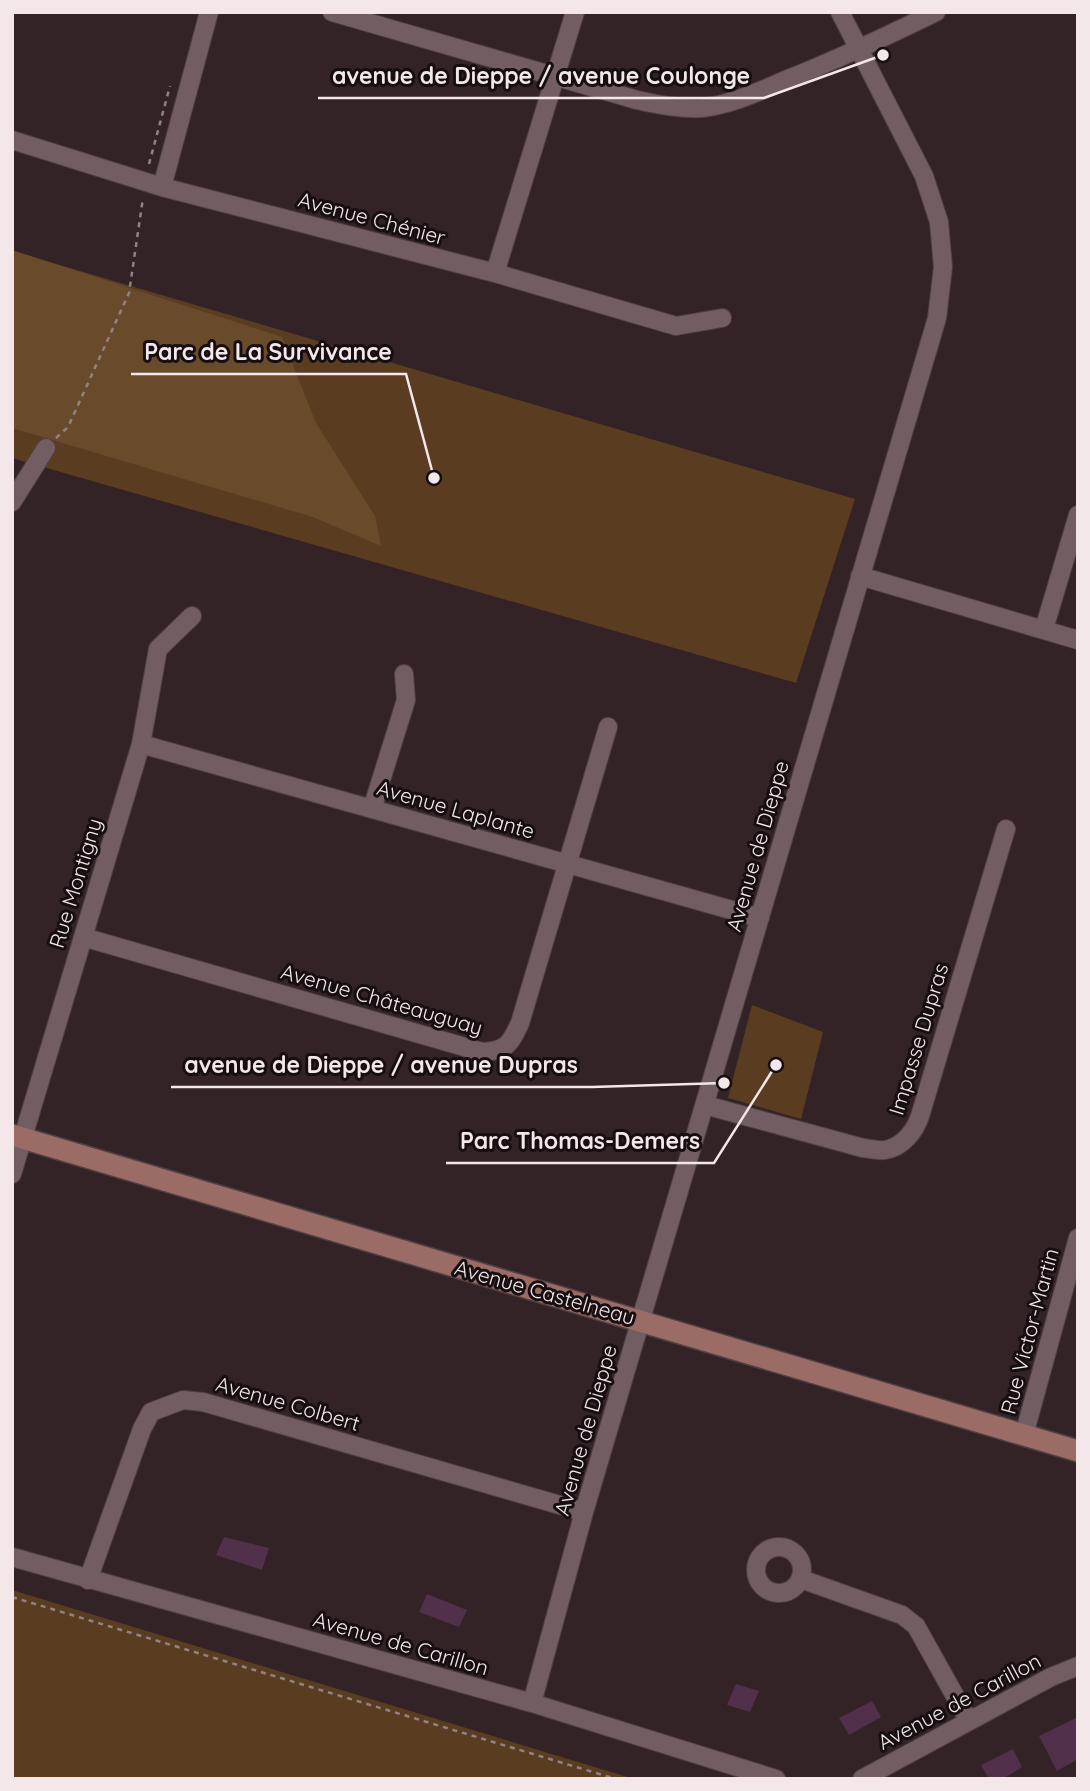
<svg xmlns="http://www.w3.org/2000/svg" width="1090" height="1791" viewBox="0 0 1090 1791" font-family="Quicksand,sans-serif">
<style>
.green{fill:#5a3d20}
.forest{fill:#694b2c}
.building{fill:#50304a}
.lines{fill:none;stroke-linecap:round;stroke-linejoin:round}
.street-casing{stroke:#4f4143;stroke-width:20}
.secondary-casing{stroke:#4f4143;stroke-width:24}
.path{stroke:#918285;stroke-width:2.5;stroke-dasharray:5 5;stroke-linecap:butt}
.street{stroke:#725e62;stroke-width:18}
.secondary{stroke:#9b6b65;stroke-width:21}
.labels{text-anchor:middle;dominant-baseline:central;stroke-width:6;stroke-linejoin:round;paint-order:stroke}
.street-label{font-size:21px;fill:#f3e7e9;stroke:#160e10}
.leader{fill:none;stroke:#f3e7e9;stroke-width:2.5}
.callout-dot{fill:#f3e7e9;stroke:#160e10;stroke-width:2.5}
.callout-label{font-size:23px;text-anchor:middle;font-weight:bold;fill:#f3e7e9;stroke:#160e10;stroke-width:6;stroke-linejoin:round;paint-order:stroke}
</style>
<rect width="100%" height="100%" fill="#342326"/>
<path class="green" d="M 12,251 L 855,499 L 796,683 L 12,458 Z
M 752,1005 L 823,1032 L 801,1119 L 728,1098 Z
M 12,1590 L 634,1779 L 12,1779 Z"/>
<path class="forest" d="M 12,250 L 282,337 L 316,423 L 375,516 L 381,546 L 313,517 L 12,428 Z"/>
<path class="building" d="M 224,1537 L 269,1548 L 262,1570 L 216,1555 Z
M 427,1594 L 467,1610 L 459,1627 L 419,1612 Z
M 736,1684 L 759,1691 L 750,1712 L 727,1705 Z
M 872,1701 L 881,1717 L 849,1735 L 839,1718 Z
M 1078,1717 L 1078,1759 L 1057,1771 L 1039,1736 Z
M 1013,1749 L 1022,1767 L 1003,1779 L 989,1779 L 981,1765 Z"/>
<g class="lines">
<defs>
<path id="street" d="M 332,12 L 637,100 C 658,105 679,109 701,108 C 731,105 760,91 788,79 C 839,59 887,36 936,12
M 12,140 L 162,187 L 495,273 L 676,326 L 722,318
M 162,187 L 209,12
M 495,273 L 575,12
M 12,502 L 46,448
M 860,576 L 1078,640
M 1044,629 L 1078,515
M 141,744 L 760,918
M 372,809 L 406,700 L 404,674
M 83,937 L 482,1052 C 507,1051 510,1044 520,1023 L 608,727
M 705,1105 L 863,1148 C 870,1149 879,1151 885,1150 C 903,1147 915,1131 920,1116 L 1006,829
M 12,1174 L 141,744 L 158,649 L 192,616
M 1024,1435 L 1078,1238
M756 1570a23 23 0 1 1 46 0a23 23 0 1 1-46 0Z
M 12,1557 L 532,1703 L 776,1779
M 801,1579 L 902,1615 L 916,1626 L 969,1721
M 88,1580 L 142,1429 L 151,1412 L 183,1400 L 203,1402 L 584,1512
M 532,1703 L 584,1512 L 937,318 L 943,267 L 939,222 L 924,176 L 840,12
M 862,1779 L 1051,1677 L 1078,1666"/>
<path id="secondary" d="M 12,1135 L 1078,1451"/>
</defs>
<use href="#street" class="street-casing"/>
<use href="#secondary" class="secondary-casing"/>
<path class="path" d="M 149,164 L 170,86
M 56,438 L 68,427 L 129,293 L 143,198
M 12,1597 L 616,1779"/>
<use href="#street" class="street"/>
<use href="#secondary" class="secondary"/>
</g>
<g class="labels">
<g class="street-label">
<text transform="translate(372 218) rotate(15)">Avenue Chénier</text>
<text transform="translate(456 809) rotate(16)">Avenue Laplante</text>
<text transform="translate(757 846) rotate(-74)">Avenue de Dieppe</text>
<text transform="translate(75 883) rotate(-73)">Rue Montigny</text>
<text transform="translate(382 999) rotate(16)">Avenue Châteauguay</text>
<text transform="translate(918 1039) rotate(-73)">Impasse Dupras</text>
<text transform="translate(545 1292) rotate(16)">Avenue Castelneau</text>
<text transform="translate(1029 1331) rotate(-75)">Rue Victor-Martin</text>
<text transform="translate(288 1403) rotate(16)">Avenue Colbert</text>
<text transform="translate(585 1430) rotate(-74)">Avenue de Dieppe</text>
<text transform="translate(401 1643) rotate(16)">Avenue de Carillon</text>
<text transform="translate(959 1701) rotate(-28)">Avenue de Carillon</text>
</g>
</g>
<path class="leader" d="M883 55L764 98H318M434 478L406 374H131M724 1083L592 1087H171M776 1065L714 1163H446"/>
<g class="callout-dot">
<circle cx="883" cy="55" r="7"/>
<circle cx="434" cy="478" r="7"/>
<circle cx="724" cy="1083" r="7"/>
<circle cx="776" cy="1065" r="7"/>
</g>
<g class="callout-label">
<text x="541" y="84">avenue de Dieppe / avenue Coulonge</text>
<text x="268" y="360">Parc de La Survivance</text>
<text x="381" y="1073">avenue de Dieppe / avenue Dupras</text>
<text x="580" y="1149">Parc Thomas-Demers</text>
</g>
<rect width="1090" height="1791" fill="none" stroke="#f3e7e9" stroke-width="28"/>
</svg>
